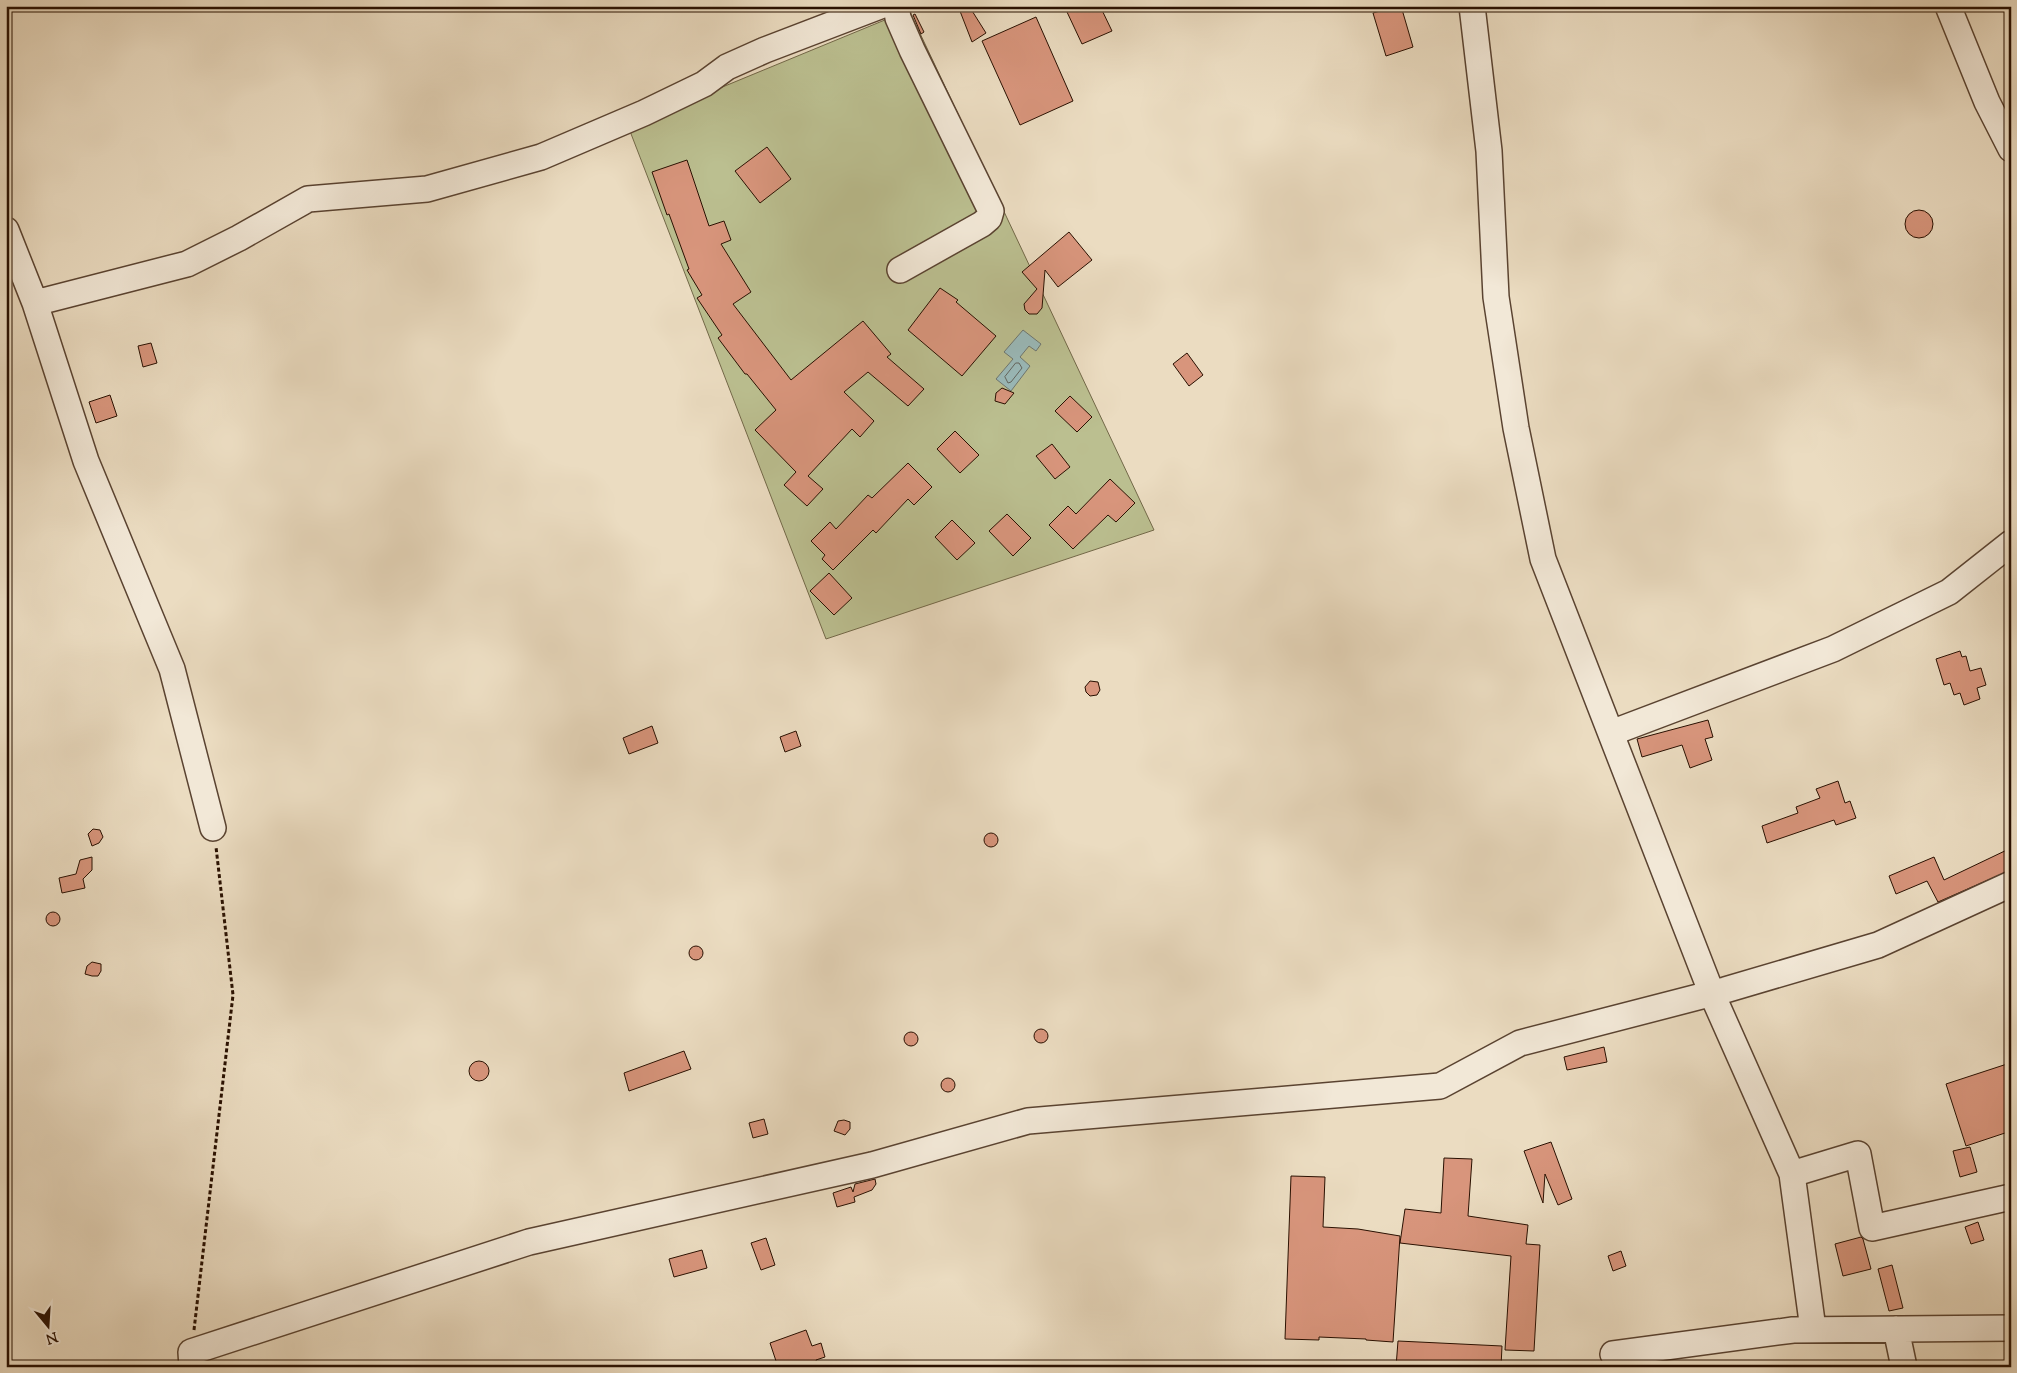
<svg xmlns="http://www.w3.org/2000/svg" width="2017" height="1373" viewBox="0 0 2017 1373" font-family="'Sorts Mill Goudy',serif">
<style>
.green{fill:#bbbf90;stroke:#726848}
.water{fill:#9ababa;stroke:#6d7670}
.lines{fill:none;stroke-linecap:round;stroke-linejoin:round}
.shore{stroke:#62655e;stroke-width:1}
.building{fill:#d8957c;stroke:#291001}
.minor-casing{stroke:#5a4331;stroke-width:28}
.path{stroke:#291001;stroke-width:3;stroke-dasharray:4 2.5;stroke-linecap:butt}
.minor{stroke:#f2e8d7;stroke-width:25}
</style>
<rect width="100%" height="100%" fill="#ebdcc1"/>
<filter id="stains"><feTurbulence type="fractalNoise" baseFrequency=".004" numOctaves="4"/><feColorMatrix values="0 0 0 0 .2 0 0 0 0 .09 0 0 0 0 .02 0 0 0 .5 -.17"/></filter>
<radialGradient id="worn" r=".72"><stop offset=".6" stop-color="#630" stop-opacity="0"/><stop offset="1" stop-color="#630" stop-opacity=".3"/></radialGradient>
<path class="green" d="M 909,10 L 1154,530 L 826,639 L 628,126 Z"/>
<path class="water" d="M 1023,330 L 1041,344 L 1036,351 L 1029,346 L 1020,357 L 1030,366 L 1011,391 L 996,379 L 1013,359 L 1004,352 Z"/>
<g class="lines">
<path class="shore" d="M 1016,363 L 1019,363 L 1022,368 L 1011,382 L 1008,383 L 1005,377 Z"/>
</g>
<path class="building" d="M 958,6 L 969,6 L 986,33 L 972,42 Z
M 1080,6 L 1100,6 L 1112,31 L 1082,44 L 1067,12 Z
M 1398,6 L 1401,6 L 1413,47 L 1386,56 L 1373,13 Z
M 915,14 L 924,32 L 921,34 L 913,15 Z
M 1036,17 L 1073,101 L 1020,125 L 982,41 Z
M 767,147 L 791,179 L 760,203 L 735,171 Z
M 687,160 L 709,226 L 724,221 L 731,240 L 721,244 L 751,292 L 733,304 L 791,380 L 863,321 L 891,354 L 887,357 L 924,389 L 908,406 L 868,372 L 844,392 L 874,421 L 860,437 L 852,429 L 808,476 L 823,489 L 807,506 L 784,485 L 796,472 L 755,430 L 776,410 L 747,374 L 745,374 L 718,338 L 722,335 L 697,298 L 702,295 L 687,270 L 689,269 L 669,214 L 667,215 L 652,172 Z
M1905 224a14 14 0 1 1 28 0a14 14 0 1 1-28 0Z
M 1069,232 L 1092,260 L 1058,287 L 1045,270 L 1042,308 L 1037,314 L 1029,314 L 1025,310 L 1024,304 L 1037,289 L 1022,272 Z
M 940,288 L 958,300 L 956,302 L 996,336 L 962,376 L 908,330 Z
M 151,343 L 157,363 L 143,367 L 138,346 Z
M 1187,353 L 1203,375 L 1189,386 L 1173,364 Z
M 1002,388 L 1014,393 L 1005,404 L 995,401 L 996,393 Z
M 110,395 L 117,416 L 96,423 L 89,402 Z
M 1070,396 L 1092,417 L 1077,432 L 1055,411 Z
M 955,431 L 979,455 L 960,473 L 937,449 Z
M 1052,444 L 1070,467 L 1055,479 L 1036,456 Z
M 908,463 L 932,487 L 914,505 L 908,499 L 876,533 L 873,530 L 833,570 L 822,559 L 825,555 L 811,541 L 830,522 L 836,529 L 868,495 L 872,498 Z
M 1110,479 L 1135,503 L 1116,522 L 1108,515 L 1073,549 L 1049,525 L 1068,506 L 1076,514 Z
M 1007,514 L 1031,538 L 1013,556 L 989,531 Z
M 952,520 L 975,543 L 957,560 L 935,537 Z
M 829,573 L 852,598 L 834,615 L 810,591 Z
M 1960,651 L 1962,657 L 1966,656 L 1970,671 L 1981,668 L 1986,685 L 1977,688 L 1980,699 L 1964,705 L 1960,693 L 1954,695 L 1950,683 L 1944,685 L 1936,659 Z
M 1090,681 L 1098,682 L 1100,690 L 1097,695 L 1090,696 L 1086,692 L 1085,687 Z
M 1708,720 L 1713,737 L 1705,739 L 1712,760 L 1690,768 L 1682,745 L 1642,757 L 1637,739 Z
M 652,726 L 658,743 L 629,754 L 623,738 Z
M 796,731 L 801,746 L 785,752 L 780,737 Z
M 1838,781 L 1845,803 L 1850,801 L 1856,818 L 1836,825 L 1834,820 L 1767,843 L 1762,826 L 1798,813 L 1796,807 L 1820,798 L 1816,789 Z
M 93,829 L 100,830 L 103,837 L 99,843 L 92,846 L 88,834 Z
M984 840a7 7 0 1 1 14 0a7 7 0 1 1-14 0Z
M 2011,848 L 2011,870 L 1938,902 L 1927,881 L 1896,894 L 1889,876 L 1934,857 L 1944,880 Z
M 92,857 L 92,870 L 83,879 L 85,888 L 62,893 L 59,878 L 76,874 L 80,860 Z
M46 919a7 7 0 1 1 14 0a7 7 0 1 1-14 0Z
M689 953a7 7 0 1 1 14 0a7 7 0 1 1-14 0Z
M 92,962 L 101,964 L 101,971 L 98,976 L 92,976 L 85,974 L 87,966 Z
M1034 1036a7 7 0 1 1 14 0a7 7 0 1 1-14 0Z
M904 1039a7 7 0 1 1 14 0a7 7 0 1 1-14 0Z
M 1604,1047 L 1607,1062 L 1567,1070 L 1564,1057 Z
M 684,1051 L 691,1069 L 629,1091 L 624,1073 Z
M469 1071a10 10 0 1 1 20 0a10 10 0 1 1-20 0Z
M 2007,1064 L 2011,1076 L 2011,1131 L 1966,1146 L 1946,1084 Z
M941 1085a7 7 0 1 1 14 0a7 7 0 1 1-14 0Z
M 764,1119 L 768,1134 L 753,1138 L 749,1123 Z
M 844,1120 L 850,1122 L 850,1129 L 845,1135 L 834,1131 L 838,1121 Z
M 1551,1142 L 1572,1199 L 1558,1205 L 1545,1174 L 1543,1203 L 1524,1151 Z
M 1970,1147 L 1977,1172 L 1960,1177 L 1953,1151 Z
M 1444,1158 L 1472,1159 L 1468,1216 L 1528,1225 L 1526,1244 L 1540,1245 L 1534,1351 L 1505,1350 L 1511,1256 L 1400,1243 L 1405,1209 L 1441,1213 Z
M 1291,1176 L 1325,1177 L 1323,1227 L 1358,1229 L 1400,1236 L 1393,1342 L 1366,1340 L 1366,1339 L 1319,1337 L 1319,1340 L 1285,1339 Z
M 875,1179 L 876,1184 L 872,1190 L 854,1197 L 855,1202 L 837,1207 L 833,1193 L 851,1187 L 853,1192 L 855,1184 Z
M 1978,1222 L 1984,1240 L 1971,1244 L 1965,1227 Z
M 1861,1237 L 1863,1239 L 1871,1269 L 1843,1276 L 1835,1244 Z
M 766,1238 L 775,1265 L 761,1270 L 751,1243 Z
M 702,1250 L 707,1268 L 674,1277 L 669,1259 Z
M 1621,1251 L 1626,1266 L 1613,1271 L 1608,1256 Z
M 1892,1265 L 1903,1308 L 1889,1311 L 1878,1269 Z
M 806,1330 L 812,1346 L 821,1343 L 825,1357 L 816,1360 L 818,1367 L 778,1367 L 770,1343 Z
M 1398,1341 L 1502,1346 L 1501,1367 L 1396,1367 Z"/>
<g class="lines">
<defs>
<path id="minor" d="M 896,6 L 898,18 L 912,50 L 991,211 L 989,218 L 982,224 L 900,270
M 1472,6 L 1489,151 L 1496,297 L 1516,428 L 1543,559 L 1712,994 L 1792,1174 L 1813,1329
M 1948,6 L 1987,102 L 2011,149
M 6,230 L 35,303 L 86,461 L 172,669 L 213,828
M 35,303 L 187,264 L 239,238 L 308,199 L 427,189 L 541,157 L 644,113 L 704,84 L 727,67 L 765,50 L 880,6
M 1611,733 L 1833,649 L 1949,592 L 2011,543
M 1792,1174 L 1858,1154 L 1872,1228 L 2011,1197
M 1896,1329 L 1904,1367
M 1613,1354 L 1793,1330 L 2011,1328
M 192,1367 L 191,1352 L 529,1242 L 872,1165 L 1028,1121 L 1440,1086 L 1520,1043 L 1725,990 L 1878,945 L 2011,884"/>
</defs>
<use href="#minor" class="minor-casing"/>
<path class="path" d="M 194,1330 L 233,995 L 216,847"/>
<use href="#minor" class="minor"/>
</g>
<rect width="2017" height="1373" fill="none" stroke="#ebdcc1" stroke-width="25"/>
<rect x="8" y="8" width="2002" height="1358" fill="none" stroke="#291001" stroke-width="2.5"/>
<rect x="12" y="12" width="1992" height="1348" fill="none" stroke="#291001"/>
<g transform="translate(48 1326) rotate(162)" stroke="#f2e8d7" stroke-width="4" paint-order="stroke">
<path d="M0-4L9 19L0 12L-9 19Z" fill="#291001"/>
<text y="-8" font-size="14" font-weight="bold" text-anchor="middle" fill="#291001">N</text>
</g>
<rect width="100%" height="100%" filter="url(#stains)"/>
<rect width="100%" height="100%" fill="url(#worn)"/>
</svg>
